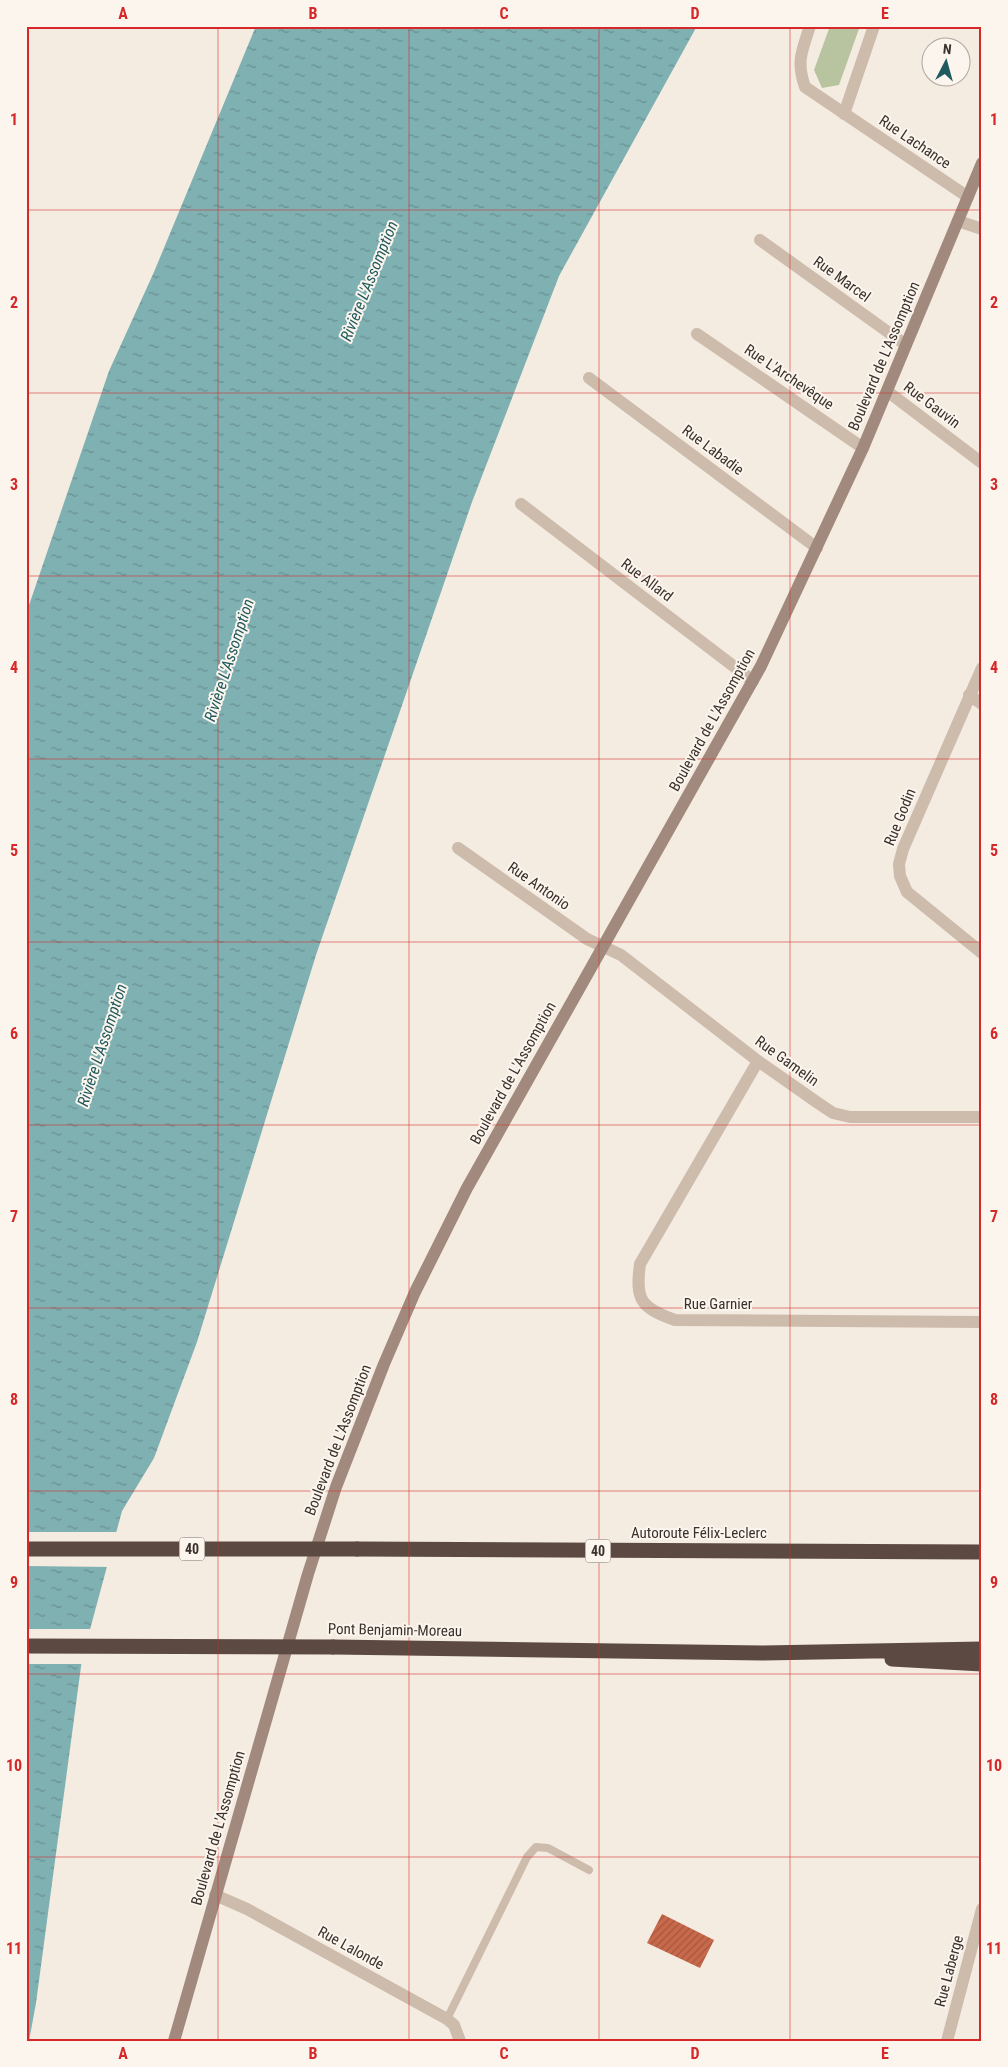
<svg xmlns="http://www.w3.org/2000/svg" width="1008" height="2067" viewBox="0 0 1008 2067" font-family="'Roboto Condensed',sans-serif">
<style>
.green{fill:#b8c4a0}
.water{fill:url(#water-ripples)}
.pier{fill:#f4ebe1}
.building{fill:url(#building-hatch)}
.lines{fill:none;stroke-linecap:round;stroke-linejoin:round}
.lane{stroke:#cdbbac;stroke-width:8}
.street{stroke:#cdbbac;stroke-width:12}
.secondary{stroke:#a18a7d;stroke-width:12}
.highway{stroke:#5c4a42;stroke-width:15}
.highway-bridge{stroke:#5c4a42;stroke-width:15}
.grid{fill:none;stroke:#d62828;stroke-width:1;stroke-opacity:0.55}
.labels{text-anchor:middle;dominant-baseline:central;stroke-width:4;stroke-linejoin:round;paint-order:stroke}
.shield{fill:#fbf5ee;stroke:#756b66;stroke-width:1}
.shield-label{font-size:14px;font-weight:bold;fill:#3b302b}
.street-label{font-size:15px;fill:#3b302b;stroke:#fbf5ee}
.water-label{font-size:16px;font-style:italic;fill:#1f5a5e;stroke:#fbf5ee}
.neatline{fill:none;stroke:#d62828;stroke-width:2}
.grid-label{font-size:16px;text-anchor:middle;font-weight:bold;fill:#d62828}
</style>
<defs>
<pattern id="water-ripples" width="26" height="14" patternUnits="userSpaceOnUse" patternTransform="scale(1.25)"><rect width="26" height="14" fill="#7fb0b2"/><path d="M2 4q2-2 4 0t4 0M15 11q2-2 4 0t4 0" fill="none" stroke="#699091"/></pattern>
<pattern id="building-hatch" width="6" height="6" patternUnits="userSpaceOnUse" patternTransform="scale(1.25)"><rect width="6" height="6" fill="#c8694b"/><path d="M-1 1l2-2M0 6l6-6M5 7l2-2" fill="none" stroke="#a4573f"/></pattern>
</defs>
<rect width="100%" height="100%" fill="#f4ebe1"/>
<path class="green" d="M 830,26 L 860,26 L 839,85 L 822,88 L 814,70 Z"/>
<path class="water" d="M 256,26 L 697,26 L 559,276 L 472,502 L 316,955 L 197,1342 L 154,1458 L 122,1511 L 82,1659 L 36,2003 L 29,2041 L 26,2041 L 26,614 L 109,371 L 154,272 Z"/>
<path class="pier" d="M 26,1532 L 119,1532 L 109,1567 L 26,1566 Z
M 26,1629 L 92,1629 L 83,1664 L 26,1664 Z"/>
<path class="building" d="M 662,1914 L 714,1940 L 700,1968 L 647,1943 Z"/>
<g class="lines">
<path class="lane" d="M 447,2019 L 527,1857 L 536,1847 L 548,1848 L 589,1870"/>
<path class="street" d="M 810,26 C 802,51 796,61 805,87 L 968,197
M 844,114 L 874,26
M 958,221 L 982,229
M 760,240 L 906,345
M 697,334 L 863,448
M 589,378 L 817,548
M 887,391 L 982,463
M 521,504 L 753,681
M 982,668 L 903,849 L 899,864 L 900,876 L 907,892 L 982,953
M 969,695 L 982,704
M 458,848 L 587,939 L 621,955 L 758,1061 L 818,1103 L 833,1113 L 850,1117 L 982,1117
M 758,1061 L 640,1264 C 635,1300 641,1308 675,1320 L 982,1322
M 215,1895 L 247,1909 L 447,2019 L 454,2025 L 460,2041
M 947,2041 L 982,1909"/>
<path class="secondary" d="M 174,2041 L 308,1574 L 336,1487 L 384,1364 L 415,1292 L 467,1188 L 761,666 L 863,448 L 982,163"/>
<path class="highway" d="M 357,1549 L 982,1552
M 333,1647 L 763,1653 L 982,1649
M 892,1659 L 982,1664"/>
<path class="highway-bridge" d="M 26,1549 L 357,1549
M 26,1646 L 333,1647"/>
</g>
<path class="grid" d="M 218,26 L 218,2041M 409,26 L 409,2041M 599,26 L 599,2041M 790,26 L 790,2041M 26,210 L 982,210M 26,393 L 982,393M 26,576 L 982,576M 26,759 L 982,759M 26,942 L 982,942M 26,1125 L 982,1125M 26,1308 L 982,1308M 26,1491 L 982,1491M 26,1674 L 982,1674M 26,1857 L 982,1857"/>
<g class="labels">
<g class="shield">
<rect x="179.5" y="1537.5" width="25" height="23" rx="4"/>
<rect x="585.5" y="1539.5" width="25" height="23" rx="4"/>
</g>
<g class="shield-label">
<text x="192" y="1549">40</text>
<text x="598" y="1551">40</text>
</g>
<g class="street-label">
<text transform="translate(915 142) rotate(34)">Rue Lachance</text>
<text transform="translate(842 279) rotate(36)">Rue Marcel</text>
<text transform="translate(884 356) rotate(-67)">Boulevard de L'Assomption</text>
<text transform="translate(789 377) rotate(34)">Rue L'Archevêque</text>
<text transform="translate(932 405) rotate(37)">Rue Gauvin</text>
<text transform="translate(713 450) rotate(37)">Rue Labadie</text>
<text transform="translate(647 580) rotate(37)">Rue Allard</text>
<text transform="translate(712 720) rotate(-61)">Boulevard de L'Assomption</text>
<text transform="translate(900 817) rotate(-68)">Rue Godin</text>
<text transform="translate(539 886) rotate(35)">Rue Antonio</text>
<text transform="translate(787 1061) rotate(36)">Rue Gamelin</text>
<text transform="translate(513 1073) rotate(-61)">Boulevard de L'Assomption</text>
<text x="718" y="1304">Rue Garnier</text>
<text transform="translate(338 1440) rotate(-69)">Boulevard de L'Assomption</text>
<text x="699" y="1533">Autoroute Félix-Leclerc</text>
<text transform="translate(395 1630) rotate(1)">Pont Benjamin-Moreau</text>
<text transform="translate(218 1828) rotate(-74)">Boulevard de L'Assomption</text>
<text transform="translate(351 1948) rotate(29)">Rue Lalonde</text>
<text transform="translate(949 1971) rotate(-75)">Rue Laberge</text>
</g>
<g class="water-label">
<text transform="translate(369 281) rotate(-68)">Rivière L'Assomption</text>
<text transform="translate(229 660) rotate(-72)">Rivière L'Assomption</text>
<text transform="translate(102 1045) rotate(-72)">Rivière L'Assomption</text>
</g>
</g>
<rect width="1008" height="2067" fill="none" stroke="#fbf5ee" stroke-width="55"/>
<g transform="translate(946 62) rotate(6)"><circle r="24" fill="#fbf5ee" stroke="#aea6a0"/>
<path d="M0-4L9 19L0 12L-9 19Z" fill="#1f5a5e"/>
<text y="-8" font-size="14" font-weight="bold" text-anchor="middle" fill="#3b302b">N</text>
</g>
<rect x="28" y="28" width="952" height="2012" class="neatline"/>
<g class="grid-label">
<text x="123" y="19">A</text>
<text x="313" y="19">B</text>
<text x="504" y="19">C</text>
<text x="695" y="19">D</text>
<text x="885" y="19">E</text>
<text x="14" y="125">1</text>
<text x="994" y="125">1</text>
<text x="14" y="308">2</text>
<text x="994" y="308">2</text>
<text x="14" y="490">3</text>
<text x="994" y="490">3</text>
<text x="14" y="673">4</text>
<text x="994" y="673">4</text>
<text x="14" y="856">5</text>
<text x="994" y="856">5</text>
<text x="14" y="1039">6</text>
<text x="994" y="1039">6</text>
<text x="14" y="1222">7</text>
<text x="994" y="1222">7</text>
<text x="14" y="1405">8</text>
<text x="994" y="1405">8</text>
<text x="14" y="1588">9</text>
<text x="994" y="1588">9</text>
<text x="14" y="1771">10</text>
<text x="994" y="1771">10</text>
<text x="14" y="1954">11</text>
<text x="994" y="1954">11</text>
<text x="123" y="2059">A</text>
<text x="313" y="2059">B</text>
<text x="504" y="2059">C</text>
<text x="695" y="2059">D</text>
<text x="885" y="2059">E</text>
</g>
</svg>
